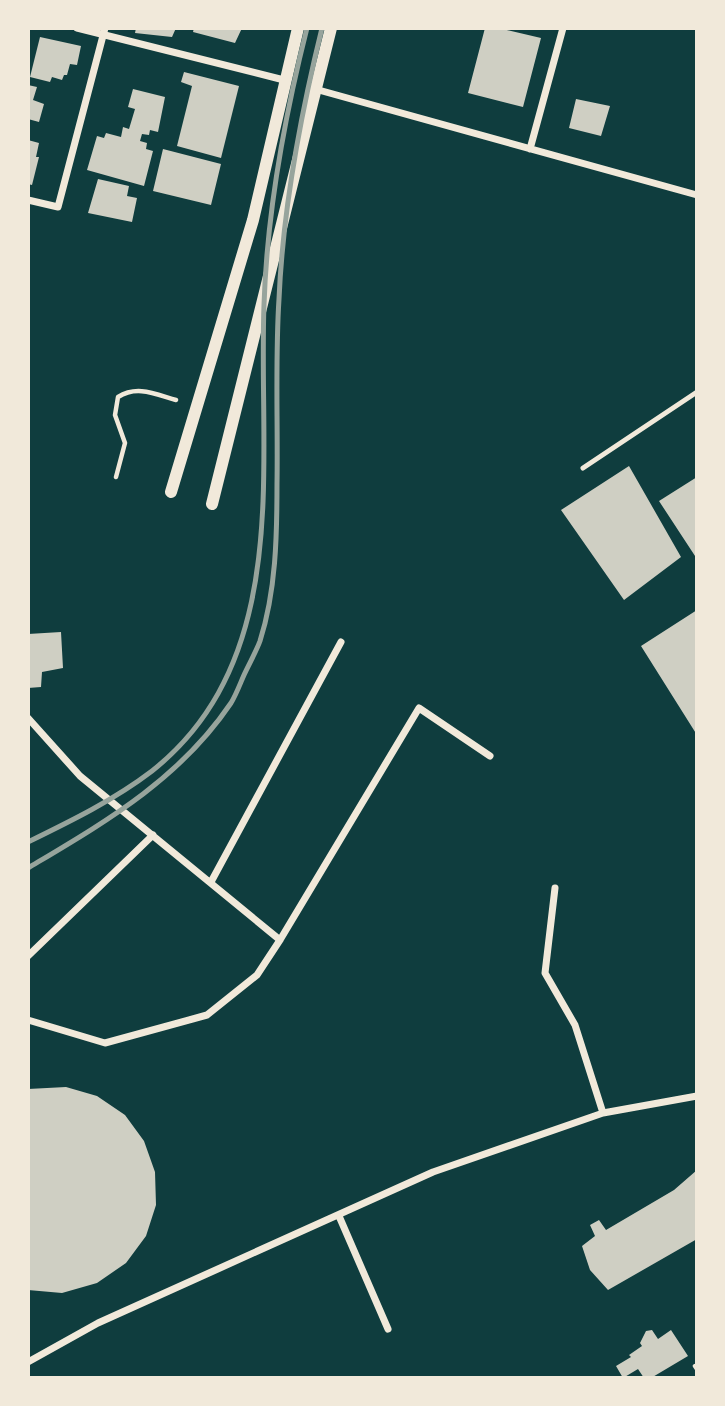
<svg xmlns="http://www.w3.org/2000/svg" width="725" height="1406" viewBox="0 0 725 1406" font-family="Montserrat,sans-serif">
<style>
.building{fill:#cfcfc3}
.lines{fill:none;stroke-linecap:round;stroke-linejoin:round}
.path{stroke:#f1e9da;stroke-width:4.5}
.service{stroke:#f1e9da;stroke-width:5}
.minor{stroke:#f1e9da;stroke-width:7}
.tertiary{stroke:#f1e9da;stroke-width:12}
.rail{stroke:#97a49c;stroke-width:5}
</style>
<rect width="100%" height="100%" fill="#0f3d3e"/>
<path class="building" d="M 136,28 L 176,28 L 172,37 L 135,33 Z
M 194,28 L 242,28 L 235,43 L 193,32 Z
M 485,28 L 498,28 L 541,38 L 523,107 L 468,93 Z
M 40,37 L 81,46 L 77,65 L 70,64 L 67,75 L 64,75 L 62,80 L 52,77 L 50,82 L 30,77 Z
M 184,72 L 239,86 L 221,158 L 177,146 L 192,86 L 181,82 Z
M 28,85 L 37,87 L 33,100 L 44,104 L 39,122 L 28,119 Z
M 133,89 L 165,97 L 158,132 L 150,130 L 149,135 L 142,134 L 140,141 L 147,143 L 146,149 L 153,151 L 144,186 L 87,170 L 97,136 L 104,138 L 106,133 L 121,137 L 123,127 L 129,129 L 135,109 L 128,107 Z
M 576,99 L 610,106 L 601,136 L 569,128 Z
M 28,140 L 39,143 L 36,157 L 39,157 L 32,185 L 28,184 Z
M 163,149 L 221,164 L 211,205 L 153,191 Z
M 98,179 L 129,186 L 127,196 L 137,198 L 132,222 L 88,213 Z
M 629,466 L 681,557 L 624,600 L 561,510 Z
M 697,477 L 697,559 L 659,501 Z
M 697,610 L 697,735 L 641,646 Z
M 61,632 L 63,668 L 42,672 L 41,687 L 28,688 L 28,634 Z
M 66,1087 L 97,1096 L 125,1115 L 144,1141 L 155,1172 L 156,1205 L 146,1236 L 126,1263 L 97,1283 L 62,1293 L 28,1290 L 28,1089 Z
M 697,1170 L 697,1239 L 608,1290 L 590,1270 L 582,1246 L 595,1236 L 590,1225 L 599,1220 L 606,1230 L 674,1190 Z
M 652,1330 L 658,1339 L 671,1330 L 688,1356 L 651,1378 L 644,1378 L 638,1369 L 623,1378 L 616,1366 L 631,1357 L 629,1355 L 642,1346 L 640,1343 L 646,1331 Z"/>
<g class="lines">
<path class="path" d="M 116,477 L 125,443 L 115,415 L 118,397 C 137,385 155,394 176,400
M 695,1366 L 697,1369"/>
<path class="service" d="M 583,468 L 697,392"/>
<path class="minor" d="M 77,28 L 284,80
M 315,89 L 697,195
M 530,149 L 563,28
M 28,200 L 58,207 L 105,28
M 28,718 L 80,776 L 280,940
M 211,882 L 341,642
M 555,888 L 545,973 L 575,1025 L 603,1113
M 28,956 L 153,835
M 28,1020 L 105,1043 L 207,1015 L 257,975 L 280,940 L 419,708 L 490,756
M 339,1216 L 388,1329
M 28,1362 L 98,1323 L 433,1172 L 603,1113 L 697,1096"/>
<path class="tertiary" d="M 171,492 L 253,220 L 298,28
M 212,504 L 331,28"/>
<path class="rail" d="M 28,842 C 71,821 114,800 152,771 C 294,658 258,464 264,305 C 267,211 284,119 307,28
M 28,868 C 105,822 179,780 231,703 C 236,695 240,684 244,675 C 249,664 256,652 260,641 C 276,591 277,536 277,484 C 278,422 275,360 279,299 C 283,207 300,117 322,28"/>
</g>
<rect width="725" height="1406" fill="none" stroke="#f1e9da" stroke-width="60"/>
</svg>
